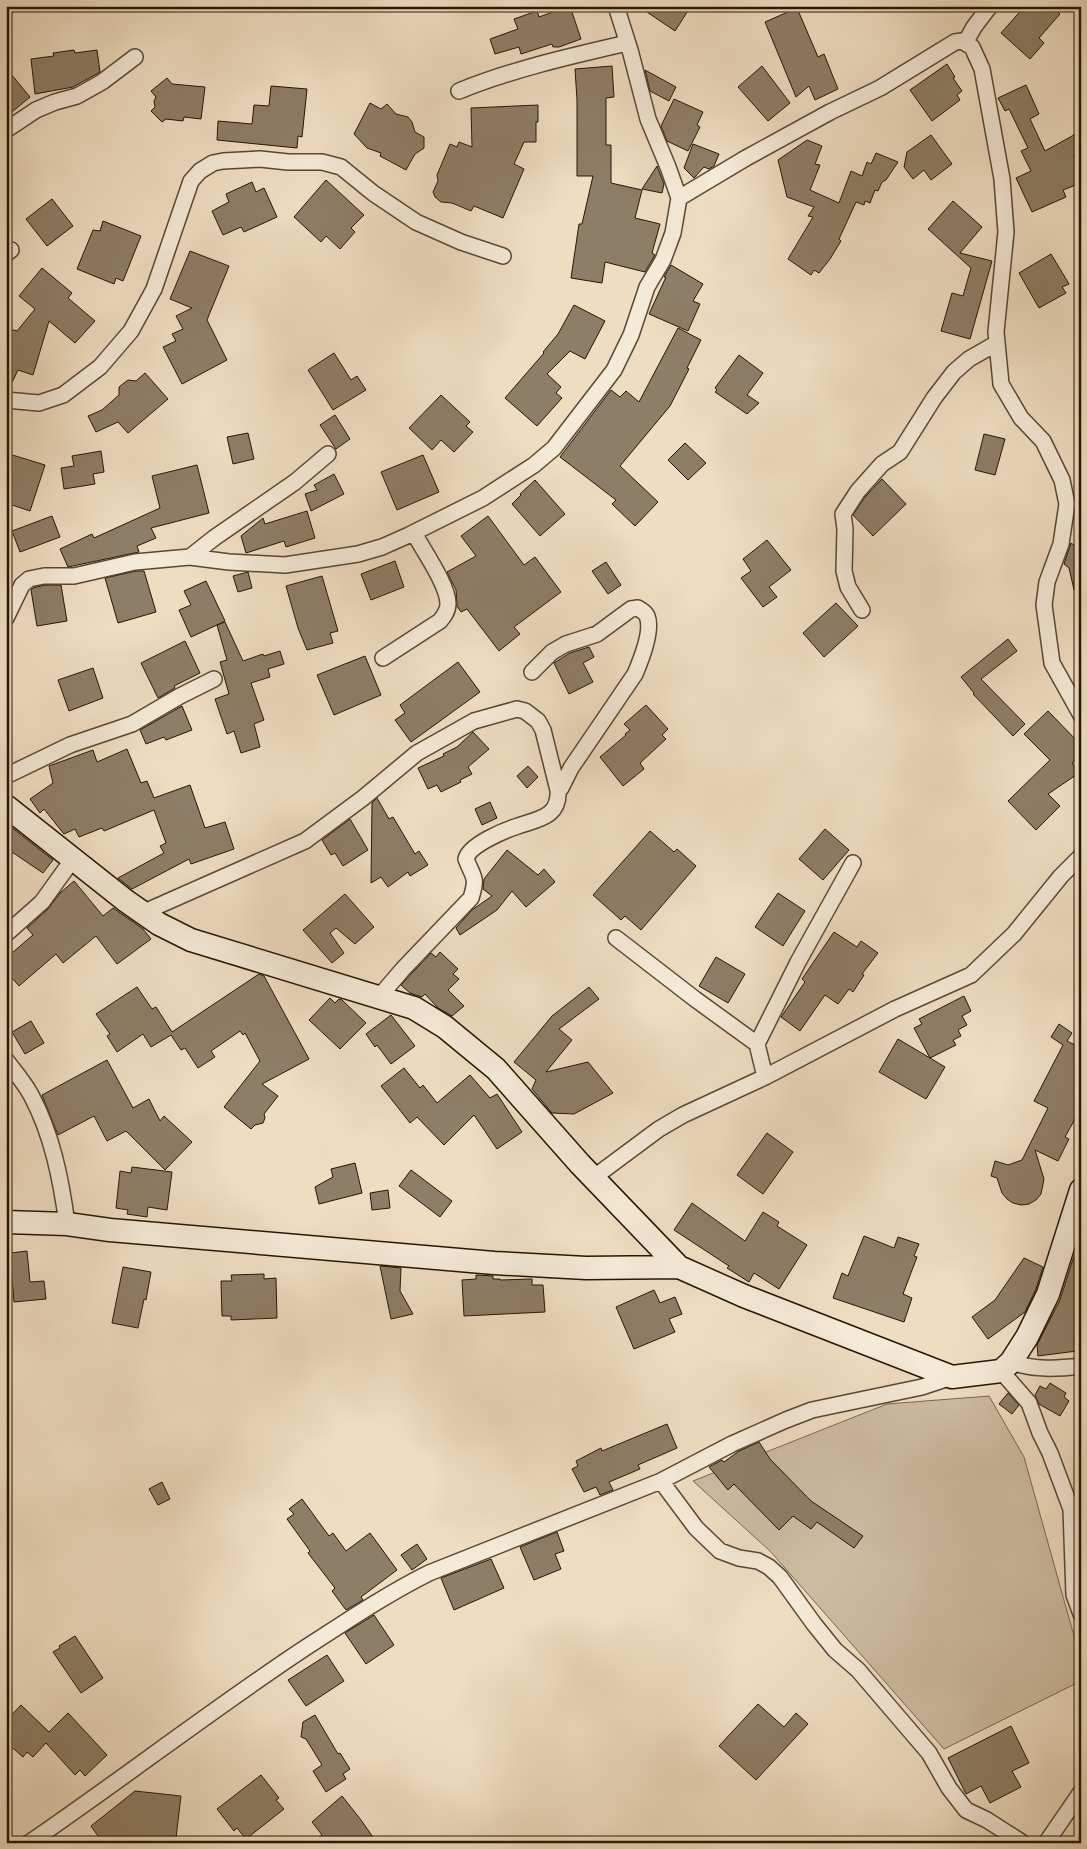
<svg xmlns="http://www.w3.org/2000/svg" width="1087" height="1849" viewBox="0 0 1087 1849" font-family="Cardo,serif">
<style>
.green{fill:#cdbba2;stroke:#796853}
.building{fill:#8e7d67;stroke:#251604}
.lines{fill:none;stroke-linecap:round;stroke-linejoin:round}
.street-casing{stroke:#584834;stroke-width:18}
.secondary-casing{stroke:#251604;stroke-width:25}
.street{stroke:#f5e9d7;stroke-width:15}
.secondary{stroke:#f5e9d7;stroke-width:22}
</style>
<rect width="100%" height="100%" fill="#efddc2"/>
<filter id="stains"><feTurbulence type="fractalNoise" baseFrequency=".004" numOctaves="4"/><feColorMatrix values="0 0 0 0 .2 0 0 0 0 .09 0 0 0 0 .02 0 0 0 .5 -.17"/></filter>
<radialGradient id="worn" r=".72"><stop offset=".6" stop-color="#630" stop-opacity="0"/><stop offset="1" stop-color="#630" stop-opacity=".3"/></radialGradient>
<path class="green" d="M 989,1396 L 1024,1457 L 1081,1661 L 1081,1681 L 944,1749 L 770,1551 L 693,1481 L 887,1404 Z"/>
<path class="building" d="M 570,6 L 581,39 L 559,47 L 553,47 L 552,44 L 521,54 L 519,47 L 495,54 L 490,39 L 518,29 L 514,19 L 537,11 L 539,17 Z
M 638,6 L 691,6 L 675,31 Z
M 1025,6 L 1051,6 L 1060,14 L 1039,38 L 1044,43 L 1030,59 L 1001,33 Z
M 797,8 L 818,57 L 824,54 L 838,89 L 815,100 L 809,86 L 796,97 L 765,22 Z
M 74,50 L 75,53 L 97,50 L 100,72 L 73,87 L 35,94 L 31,59 L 54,56 L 53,53 Z
M 947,64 L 955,77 L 953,78 L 962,91 L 957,95 L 960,100 L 932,121 L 910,90 Z
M 612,66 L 614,97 L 606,98 L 606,145 L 611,145 L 611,183 L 642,190 L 635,218 L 660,224 L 652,253 L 655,255 L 645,272 L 605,262 L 602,283 L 571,278 L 579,224 L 582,224 L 593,176 L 577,176 L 577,100 L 575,69 Z
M 762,66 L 790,103 L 768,121 L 738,87 Z
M 6,68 L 30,97 L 6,117 Z
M 645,70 L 676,87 L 669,101 L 650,91 Z
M 167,78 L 172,84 L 205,87 L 201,119 L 184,117 L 183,121 L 166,119 L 162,122 L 151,111 L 155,107 L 154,101 L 156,97 L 151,91 Z
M 1026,85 L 1039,114 L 1030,119 L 1045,151 L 1081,131 L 1081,152 L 1074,155 L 1081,173 L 1081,183 L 1063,190 L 1066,197 L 1032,212 L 1016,178 L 1031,171 L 1021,151 L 1028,148 L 1009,109 L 1005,111 L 998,98 Z
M 271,86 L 307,89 L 302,137 L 298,136 L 297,148 L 217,140 L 218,121 L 252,124 L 254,105 L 269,106 Z
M 674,99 L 703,112 L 697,125 L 700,127 L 688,151 L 667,141 L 661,126 Z
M 370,103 L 381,109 L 387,104 L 396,114 L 408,117 L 412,122 L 415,132 L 424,137 L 424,148 L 415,154 L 406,170 L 380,156 L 381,153 L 367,148 L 354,134 Z
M 538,105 L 538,122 L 536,122 L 536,142 L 524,142 L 514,164 L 524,169 L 503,218 L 474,206 L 471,211 L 452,203 L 441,202 L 435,197 L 433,192 L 438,181 L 437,175 L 450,144 L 457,147 L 459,142 L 472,147 L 471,108 Z
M 931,135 L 952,164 L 931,180 L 924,170 L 913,179 L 904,167 L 907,152 Z
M 807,140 L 822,146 L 815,164 L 820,165 L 810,190 L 839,203 L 851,171 L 862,176 L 867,162 L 871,164 L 876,153 L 898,162 L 886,180 L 882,182 L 878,191 L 875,190 L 870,203 L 865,201 L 864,205 L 856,202 L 839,239 L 841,241 L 830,259 L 819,273 L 814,270 L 811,275 L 788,259 L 813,217 L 808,216 L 814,207 L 787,197 L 778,160 Z
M 693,144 L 719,154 L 714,166 L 709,169 L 704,167 L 694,178 L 684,168 Z
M 657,166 L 664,184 L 662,193 L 642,189 Z
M 326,180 L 364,215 L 351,228 L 355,232 L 340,249 L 326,236 L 321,242 L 294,217 Z
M 252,182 L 256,192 L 264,188 L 277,217 L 244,232 L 241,227 L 223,235 L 212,211 L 229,202 L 226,194 Z
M 52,199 L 73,226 L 47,246 L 26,219 Z
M 953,201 L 982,227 L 960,253 L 992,261 L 970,339 L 941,331 L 952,293 L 963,296 L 971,268 L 928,229 Z
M 103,221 L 141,236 L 123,281 L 116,278 L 114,284 L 77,269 L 93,230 L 100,231 Z
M 190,251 L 229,266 L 207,320 L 227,360 L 182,384 L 163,347 L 176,341 L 172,334 L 183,329 L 176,316 L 192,308 L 170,299 Z
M 1051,254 L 1069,284 L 1062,287 L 1066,293 L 1039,308 L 1019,273 Z
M 671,265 L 703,284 L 693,301 L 700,304 L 688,331 L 649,314 L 666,277 L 664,277 Z
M 42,268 L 72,293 L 68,298 L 95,321 L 75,343 L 49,321 L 33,375 L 18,370 L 8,391 L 6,391 L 6,328 L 17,331 L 35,309 L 19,296 Z
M 574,305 L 605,321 L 585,359 L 570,351 L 547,374 L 561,387 L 556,393 L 562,398 L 537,426 L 505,398 L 544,353 L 543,352 L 558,334 Z
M 678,328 L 701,340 L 687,368 L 689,369 L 670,406 L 620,466 L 658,502 L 635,526 L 612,504 L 616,500 L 560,457 L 611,390 L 620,397 L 626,391 L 639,402 Z
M 334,353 L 351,380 L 357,376 L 366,390 L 333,410 L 308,370 Z
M 739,355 L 763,373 L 747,395 L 759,403 L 747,414 L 715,392 L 717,390 L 715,388 Z
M 145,373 L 168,399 L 128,433 L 118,422 L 96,432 L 88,416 L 102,410 L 119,395 L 119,387 L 128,380 L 136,381 Z
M 441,395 L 470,422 L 466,426 L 473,432 L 454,452 L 441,440 L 432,450 L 409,428 Z
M 335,415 L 350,439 L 336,449 L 320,425 Z
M 248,433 L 254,459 L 233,464 L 227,437 Z
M 984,434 L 1005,439 L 995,475 L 975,470 Z
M 685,443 L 706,463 L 688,480 L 668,460 Z
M 101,451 L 104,472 L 93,474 L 95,484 L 64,489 L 61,468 L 74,466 L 72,456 Z
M 6,453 L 45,465 L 30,511 L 6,503 Z
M 423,455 L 439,492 L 397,510 L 381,472 Z
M 197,465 L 209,513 L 151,528 L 156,538 L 137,546 L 139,552 L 68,567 L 60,549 L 92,534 L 94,538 L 160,508 L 152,476 Z
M 334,474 L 344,494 L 311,511 L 305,494 L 317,490 L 314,485 Z
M 882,479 L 906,504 L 873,536 L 853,515 L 865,497 Z
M 535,480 L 565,514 L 540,536 L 512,504 L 521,495 L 520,494 Z
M 307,511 L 315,538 L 286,547 L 284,541 L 246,553 L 241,536 L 263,518 L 265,524 Z
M 52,516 L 60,537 L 20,552 L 12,531 Z
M 488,516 L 524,565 L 535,557 L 561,592 L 514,627 L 520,634 L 499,651 L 467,609 L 461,612 L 457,606 L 456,590 L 447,572 L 476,556 L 461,536 Z
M 767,540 L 791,570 L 769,587 L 777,597 L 763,607 L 741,578 L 751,571 L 743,559 Z
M 1071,543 L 1081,550 L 1081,590 L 1074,590 L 1069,568 L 1064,564 Z
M 395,561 L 404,587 L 371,600 L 361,574 Z
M 606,562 L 621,585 L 608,594 L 592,571 Z
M 136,571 L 144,571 L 156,612 L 118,623 L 105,578 Z
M 248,572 L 252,588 L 238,592 L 233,576 Z
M 322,576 L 338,631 L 330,633 L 333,643 L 307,650 L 298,628 L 286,586 Z
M 206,581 L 225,621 L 217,625 L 225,622 L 243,661 L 263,654 L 264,656 L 280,651 L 284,664 L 268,669 L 270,677 L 251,683 L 264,720 L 254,724 L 260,747 L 241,753 L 234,731 L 227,734 L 215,699 L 229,694 L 220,662 L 227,660 L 217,625 L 191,637 L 179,610 L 191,605 L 184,591 Z
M 45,585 L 61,585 L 67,621 L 37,626 L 31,590 L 33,588 Z
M 836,603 L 858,626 L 824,657 L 803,633 Z
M 1008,639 L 1017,651 L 981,679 L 1025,724 L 1013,736 L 973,694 L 974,693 L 961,677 Z
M 185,641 L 200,673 L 174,686 L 175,688 L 158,698 L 141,663 Z
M 589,647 L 594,657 L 583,663 L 593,682 L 569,694 L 554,663 L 570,653 Z
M 365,656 L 381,695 L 334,715 L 317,675 Z
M 458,662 L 480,692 L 411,742 L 395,720 L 405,713 L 400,705 Z
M 93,668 L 103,698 L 69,711 L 58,680 Z
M 646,705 L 668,729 L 662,735 L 666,739 L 640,763 L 644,769 L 623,786 L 600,757 L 626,735 L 625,734 L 630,730 L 624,724 Z
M 182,706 L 192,730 L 166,740 L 164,737 L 146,744 L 140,730 Z
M 1048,711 L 1081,745 L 1081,754 L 1072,763 L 1079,773 L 1048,794 L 1060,806 L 1036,830 L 1008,801 L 1050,760 L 1024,734 Z
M 473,732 L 489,749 L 468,767 L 472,774 L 460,780 L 461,782 L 441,792 L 437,785 L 428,789 L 418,768 L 444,756 L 443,754 L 457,747 Z
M 127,749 L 141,783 L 147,781 L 154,798 L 190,785 L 205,828 L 225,822 L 234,849 L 191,864 L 189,859 L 132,889 L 118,878 L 164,853 L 160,846 L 166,843 L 154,810 L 104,831 L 102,828 L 79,837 L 75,829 L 64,834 L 44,809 L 40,813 L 30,799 L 53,783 L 49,766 L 93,750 L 97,762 Z
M 528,766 L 538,777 L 527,788 L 517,776 Z
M 377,798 L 389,819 L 393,817 L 415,854 L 419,851 L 428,865 L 410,876 L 408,872 L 388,887 L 381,877 L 371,883 L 372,803 Z
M 490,802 L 497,818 L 482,825 L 475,809 Z
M 350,819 L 368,850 L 343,866 L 335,853 L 331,855 L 322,840 Z
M 6,823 L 53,860 L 43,873 L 6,848 Z
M 825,829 L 849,850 L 823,880 L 799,859 Z
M 650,831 L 674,852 L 677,849 L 696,866 L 641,930 L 625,916 L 621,920 L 593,895 Z
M 507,850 L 538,875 L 544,869 L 555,882 L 526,907 L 512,891 L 497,910 L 460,935 L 456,928 L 472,910 L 492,896 L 483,889 L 484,879 Z
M 74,881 L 103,916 L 113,908 L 143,929 L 151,939 L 117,964 L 96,936 L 63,963 L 56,954 L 19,986 L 6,971 L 6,958 L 33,935 L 27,928 L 48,909 L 60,893 Z
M 778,893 L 805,911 L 783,946 L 755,927 Z
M 345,894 L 374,927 L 355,944 L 336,928 L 330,933 L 344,953 L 332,963 L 303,930 Z
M 834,932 L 857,947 L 861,941 L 878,953 L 862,974 L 864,975 L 853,992 L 849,989 L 838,1004 L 825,995 L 800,1031 L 781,1017 L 805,982 L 802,979 Z
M 440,952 L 458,969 L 453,974 L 459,979 L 448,990 L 464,1006 L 452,1016 L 438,1008 L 425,994 L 422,997 L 410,993 L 401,985 L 431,953 L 436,957 Z
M 716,957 L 745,974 L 728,1003 L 699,986 Z
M 259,974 L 264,976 L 309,1059 L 262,1084 L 278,1096 L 264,1114 L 265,1118 L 263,1123 L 255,1125 L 251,1129 L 224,1107 L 260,1061 L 245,1033 L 243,1035 L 240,1031 L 211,1051 L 215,1057 L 198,1068 L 185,1048 L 181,1050 L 171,1035 L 151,1047 L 143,1034 L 117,1052 L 107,1036 L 110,1034 L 96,1014 L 137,987 L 152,1009 L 156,1007 L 172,1032 Z
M 589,987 L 599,999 L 559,1029 L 572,1040 L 546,1072 L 588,1062 L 613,1093 L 574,1114 L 552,1113 L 532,1089 L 536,1080 L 514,1062 L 552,1016 Z
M 964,996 L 971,1011 L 962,1016 L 967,1025 L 958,1030 L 961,1036 L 953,1040 L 956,1045 L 930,1058 L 945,1067 L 926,1099 L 879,1072 L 898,1039 L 930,1058 L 914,1028 L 922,1024 L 919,1019 Z
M 330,998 L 335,1003 L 339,999 L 342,1000 L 366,1023 L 340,1049 L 309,1020 Z
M 391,1015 L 415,1046 L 391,1064 L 377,1045 L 375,1047 L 366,1034 Z
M 31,1021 L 44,1043 L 25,1054 L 12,1032 Z
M 1059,1024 L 1072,1033 L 1067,1041 L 1081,1048 L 1081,1108 L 1065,1137 L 1069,1139 L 1058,1161 L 1035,1150 L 1044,1179 L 1041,1194 L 1036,1200 L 1029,1204 L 1021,1205 L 1013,1203 L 1007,1199 L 1002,1193 L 997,1178 L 991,1176 L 995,1161 L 1008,1165 L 1022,1160 L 1048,1108 L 1034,1101 L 1063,1045 L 1051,1037 Z
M 107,1060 L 133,1108 L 149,1099 L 160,1121 L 164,1116 L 192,1142 L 165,1170 L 126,1131 L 107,1141 L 94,1116 L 58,1135 L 42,1095 Z
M 404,1068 L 420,1088 L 423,1085 L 437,1103 L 470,1075 L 490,1098 L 497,1094 L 522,1132 L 497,1149 L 474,1115 L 444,1145 L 417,1117 L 410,1123 L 381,1086 Z
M 767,1133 L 793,1152 L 763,1194 L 737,1175 Z
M 355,1163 L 362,1193 L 319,1204 L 315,1187 L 333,1177 L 331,1169 Z
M 132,1167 L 172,1172 L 167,1210 L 148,1207 L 147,1217 L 127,1214 L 128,1210 L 116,1208 L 120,1171 L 131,1173 Z
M 411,1170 L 452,1201 L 440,1217 L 399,1186 Z
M 388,1190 L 390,1208 L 372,1210 L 370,1193 Z
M 692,1203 L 745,1241 L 763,1212 L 779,1222 L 777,1226 L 807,1245 L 779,1289 L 754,1273 L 749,1282 L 727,1268 L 729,1266 L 674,1230 Z
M 864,1236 L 894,1248 L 898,1237 L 919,1244 L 914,1256 L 917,1257 L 903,1294 L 912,1298 L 904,1322 L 833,1298 L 842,1273 L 848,1276 Z
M 1081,1243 L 1081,1325 L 1075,1336 L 1077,1351 L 1038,1356 L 1037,1345 L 1060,1300 L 1073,1259 Z
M 27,1251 L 30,1282 L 44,1281 L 46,1299 L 14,1302 L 10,1253 Z
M 1024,1258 L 1043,1267 L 1036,1289 L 1025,1312 L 988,1339 L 972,1317 L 995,1300 Z
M 380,1266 L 401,1268 L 400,1291 L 413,1314 L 391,1319 Z
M 123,1267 L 151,1272 L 146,1300 L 144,1299 L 138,1328 L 112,1323 Z
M 264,1274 L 264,1279 L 276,1278 L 277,1318 L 231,1320 L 231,1316 L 222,1316 L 221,1281 L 232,1281 L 231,1275 Z
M 476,1275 L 493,1276 L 493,1279 L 500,1279 L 500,1280 L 532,1279 L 532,1285 L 543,1285 L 545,1312 L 464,1316 L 462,1280 L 476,1279 Z
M 654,1290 L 660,1303 L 675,1297 L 682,1314 L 669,1319 L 675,1332 L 634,1349 L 616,1307 Z
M 1050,1383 L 1066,1393 L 1064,1397 L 1069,1401 L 1060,1416 L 1039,1404 L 1035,1395 L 1040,1386 L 1046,1389 Z
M 1008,1393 L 1019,1405 L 1012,1414 L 999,1404 Z
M 667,1424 L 677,1448 L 638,1465 L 640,1469 L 609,1482 L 613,1490 L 600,1495 L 596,1487 L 584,1492 L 572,1469 L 578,1466 L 576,1461 L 601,1448 L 602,1451 Z
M 759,1442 L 770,1459 L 811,1501 L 863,1536 L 854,1548 L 817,1522 L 811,1529 L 793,1516 L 779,1530 L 734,1484 L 728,1490 L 709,1467 L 722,1460 L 724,1462 L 739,1451 Z
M 162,1482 L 170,1499 L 158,1505 L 149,1489 Z
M 302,1499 L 329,1536 L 333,1533 L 346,1551 L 370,1533 L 397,1570 L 361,1597 L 363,1600 L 346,1610 L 332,1591 L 335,1588 L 308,1553 L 310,1551 L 287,1519 L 294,1514 L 289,1509 Z
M 557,1532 L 564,1551 L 555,1554 L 561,1569 L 534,1580 L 520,1547 Z
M 417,1544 L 427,1559 L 412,1570 L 401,1555 Z
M 491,1559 L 504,1588 L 454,1610 L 441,1578 Z
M 374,1615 L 394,1645 L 366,1664 L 345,1633 Z
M 75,1636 L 103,1678 L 81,1693 L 53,1652 L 60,1648 L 59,1646 Z
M 327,1655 L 344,1681 L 306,1706 L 288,1680 Z
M 758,1704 L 784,1727 L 796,1713 L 808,1724 L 756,1780 L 719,1746 Z
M 21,1705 L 49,1732 L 68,1713 L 107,1755 L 85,1776 L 80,1770 L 75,1775 L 46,1743 L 33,1757 L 27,1752 L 23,1757 L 6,1742 L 6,1721 Z
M 315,1715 L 338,1754 L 340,1753 L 350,1769 L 343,1774 L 346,1779 L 326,1792 L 313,1771 L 322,1765 L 306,1739 L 301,1737 L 303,1722 Z
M 1011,1726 L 1029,1763 L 1012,1771 L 1021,1787 L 990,1803 L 981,1786 L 966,1794 L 948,1758 Z
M 261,1775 L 279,1798 L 276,1800 L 284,1809 L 246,1839 L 237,1828 L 234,1831 L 217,1809 Z
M 135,1791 L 181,1796 L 176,1838 L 171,1837 L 171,1843 L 103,1843 L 91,1826 Z
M 342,1796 L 361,1820 L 377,1843 L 312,1843 L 322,1835 L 312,1822 Z"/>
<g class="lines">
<defs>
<path id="street" d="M 965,43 L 974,27 L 990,6
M 459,91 C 513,69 571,56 627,43
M 6,130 L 36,110 L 55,102 L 77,96 L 102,82 L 135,57
M 679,198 L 746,158 L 830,112 L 880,88 L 955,42 L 962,41 L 972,47 L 982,69 L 1002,179 L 1006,232 L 996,332 L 1001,384 L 1021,418 L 1043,441 L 1062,480 L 1067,504 L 1061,544 L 1047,582 L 1044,605 L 1052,663 L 1081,715
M 6,254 L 11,250
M 6,400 L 39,403 L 63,395 L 100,367 L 131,331 L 154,289 L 191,181 L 200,171 L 213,163 L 223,161 L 260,159 L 288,162 L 322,162 L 341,167 L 373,193 L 416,222 L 461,242 L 503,256
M 190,557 L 214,538 L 295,482 L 328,454
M 862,610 L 848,587 L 844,571 L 845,529 L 843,514 L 858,491 L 882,464 L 900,452 L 934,398 L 954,372 L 969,359 L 997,343
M 6,618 L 22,585 L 29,579 L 44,576 L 74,576 L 135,562 L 190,557 L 229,562 L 285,565 L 358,554 L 382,547 L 409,535 L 483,498 L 534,465 L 554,448 L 614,370 L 631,335 L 647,287 L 663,260 L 673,233 L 679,198 L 668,167 L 648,119 L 630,50 L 616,6
M 383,658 L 440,621 C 444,616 448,611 448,604 C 448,585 423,550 414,533
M 532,672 L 552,652 L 566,644 L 597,634 L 631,609 L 638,608 C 642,611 645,612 647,616 C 653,630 641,660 635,674 L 571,768 L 561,788 L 558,790
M 6,776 L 70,745 L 132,724 L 180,696 L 214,679
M 142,913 L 305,841 L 363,798 L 417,753 L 474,721 L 517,709 L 525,711 L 538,721 L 543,730 L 558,790 C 560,817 538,819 518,826 C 505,830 469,845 466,859 C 473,878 478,876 471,898 L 403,969 L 379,997
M 6,934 L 42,902 L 73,859
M 616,938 L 695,999 L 757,1044 L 765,1077
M 757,1044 L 798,962 L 853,863
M 6,1060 C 14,1071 24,1082 31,1095 C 52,1134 61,1179 67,1224
M 593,1178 L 659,1129 L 683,1115 L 765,1077 L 895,1009 L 971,975 L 1014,934 L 1061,876 L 1081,856
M 1011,1362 C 1035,1370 1056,1369 1081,1366
M 1001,1371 L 1029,1403 L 1040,1433 L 1050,1453 L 1071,1509 L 1074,1595 L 1081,1614
M 661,1481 L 696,1528 L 720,1551 L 739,1558 L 758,1561 L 769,1567 L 780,1577 L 814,1624 L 835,1650 L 858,1670 L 929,1753 L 949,1788 L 966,1810 L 987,1820 L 1023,1843
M 29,1843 C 121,1780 209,1712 302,1650 C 344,1623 385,1595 429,1573 L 661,1481 L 732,1444 L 786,1420 L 812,1410 L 922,1387 L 952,1377
M 1046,1843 L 1081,1792"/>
<path id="secondary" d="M 6,806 L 126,901 L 159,924 L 191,940 L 414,1008 L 445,1027 L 496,1069 L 580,1164 L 679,1267
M 6,1222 L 67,1224 L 110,1230 L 494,1263 L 586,1268 L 679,1267 L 744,1296 L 952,1377 L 1001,1371 L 1011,1362 L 1027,1337 L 1048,1294 L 1081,1190"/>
</defs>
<use href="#street" class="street-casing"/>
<use href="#secondary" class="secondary-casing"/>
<use href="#street" class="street"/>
<use href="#secondary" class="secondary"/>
</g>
<rect width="1087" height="1849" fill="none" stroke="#efddc2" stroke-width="25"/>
<rect x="8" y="8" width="1072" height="1834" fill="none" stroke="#251604" stroke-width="2.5"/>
<rect x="12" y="12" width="1062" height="1824" fill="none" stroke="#251604"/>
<rect width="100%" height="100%" filter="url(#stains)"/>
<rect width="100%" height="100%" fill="url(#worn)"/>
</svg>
